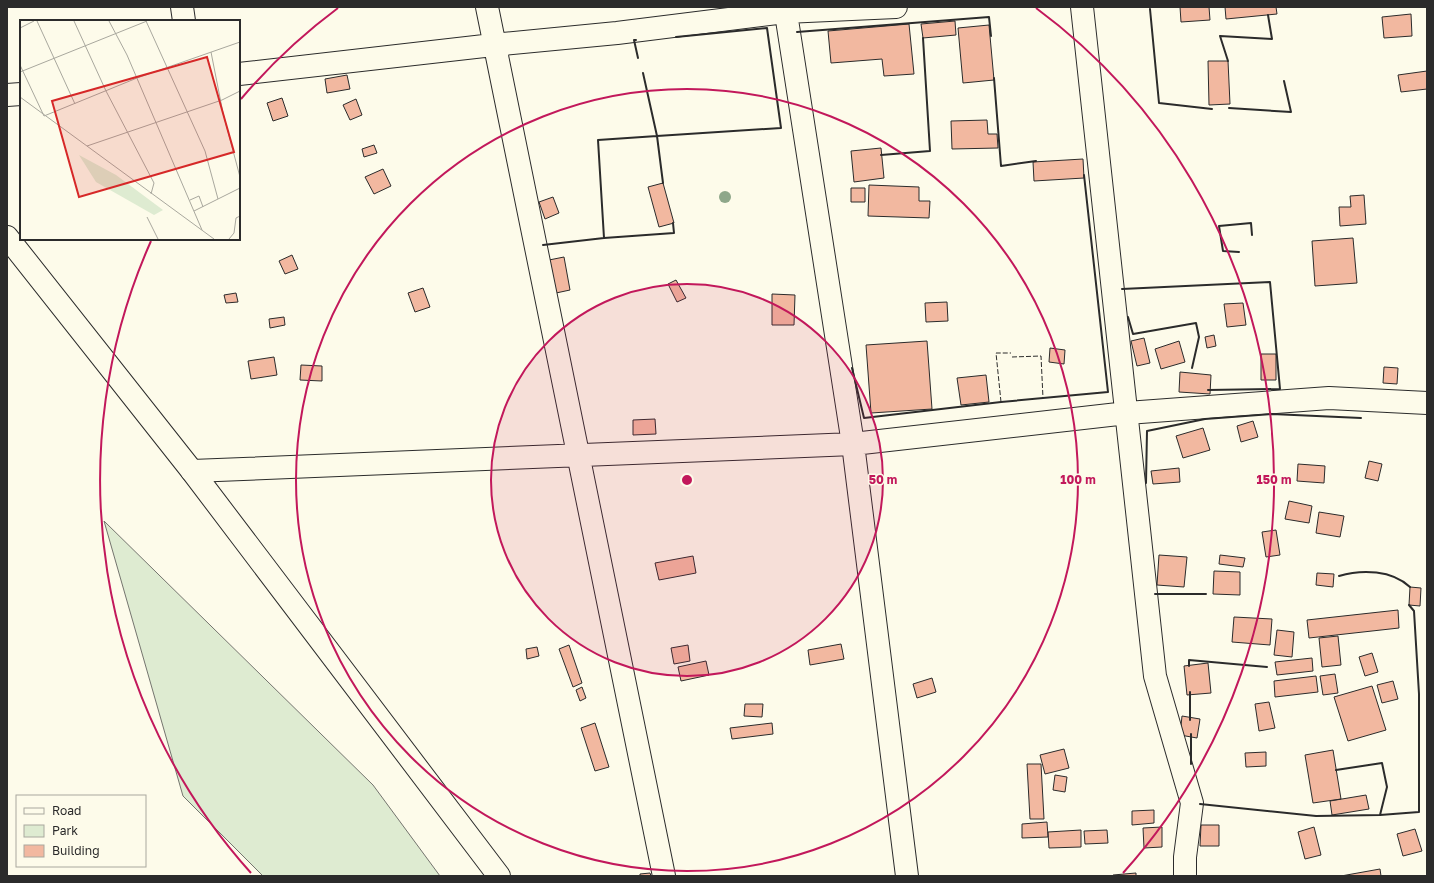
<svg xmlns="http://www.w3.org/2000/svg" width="1434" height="883" viewBox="0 0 1434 883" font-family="'Golos Text',sans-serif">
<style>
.green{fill:#deebd1;stroke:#74746e}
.building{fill:#f2b8a0;stroke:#2b2b2b}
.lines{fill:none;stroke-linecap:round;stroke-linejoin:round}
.street-casing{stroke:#2b2b2b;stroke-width:24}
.secondary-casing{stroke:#2b2b2b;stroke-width:24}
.street{stroke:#fdfbea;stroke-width:22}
.secondary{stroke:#fdfbea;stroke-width:22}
.fence{stroke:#2b2b2b;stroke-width:1;stroke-dasharray:5 2;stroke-linecap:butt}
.wall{stroke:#2b2b2b;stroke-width:2}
.tree{fill:#8ea78a}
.ring{fill:none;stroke:#c2185b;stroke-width:2}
.inset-road{fill:none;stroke:#a9a89e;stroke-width:1}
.view{fill:#d62828;fill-opacity:0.15;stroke:#d62828;stroke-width:2}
.inset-edge{fill:none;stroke:#2b2b2b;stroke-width:2}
.centre{fill:#c2185b;stroke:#fdfbea;stroke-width:2}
.ring-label{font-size:12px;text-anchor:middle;font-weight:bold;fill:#c2185b;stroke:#fdfbea;stroke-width:3;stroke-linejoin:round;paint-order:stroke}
</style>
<rect width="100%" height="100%" fill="#fdfbea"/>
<path class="green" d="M 104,521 L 373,785 L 440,876 L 263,876 L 183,796 Z"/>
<path class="building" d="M 1180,7 L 1209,7 L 1210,20 L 1181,22 Z
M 1225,7 L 1276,7 L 1277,14 L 1226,19 Z
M 1411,14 L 1412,36 L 1384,38 L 1382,17 Z
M 955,21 L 956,35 L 923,38 L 921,24 Z
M 909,24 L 914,74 L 884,76 L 882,59 L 831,63 L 828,31 Z
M 989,25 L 994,80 L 963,83 L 958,28 Z
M 1208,61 L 1228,61 L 1230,104 L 1209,105 Z
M 1427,71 L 1427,89 L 1401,92 L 1398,75 Z
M 347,75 L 350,89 L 327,93 L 325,79 Z
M 282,98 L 288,116 L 273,121 L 267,103 Z
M 356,99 L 362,115 L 350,120 L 343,105 Z
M 987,120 L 988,134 L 997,134 L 998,148 L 952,149 L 951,121 Z
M 374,145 L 377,153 L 364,157 L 362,149 Z
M 881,148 L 884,178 L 854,182 L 851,151 Z
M 1083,159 L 1084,178 L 1034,181 L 1033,162 Z
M 383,169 L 391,186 L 374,194 L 365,177 Z
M 663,183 L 674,223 L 659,227 L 648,187 Z
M 869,185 L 919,187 L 919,201 L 930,201 L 929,218 L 868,216 Z
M 851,188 L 865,188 L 865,202 L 851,202 Z
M 1364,195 L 1366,224 L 1340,226 L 1339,207 L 1351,207 L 1350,196 Z
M 553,197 L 559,213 L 545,219 L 539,202 Z
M 1353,238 L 1357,283 L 1315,286 L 1312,241 Z
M 292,255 L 298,269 L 285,274 L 279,261 Z
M 564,257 L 570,290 L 556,293 L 549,260 Z
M 676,280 L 686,298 L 677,302 L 668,284 Z
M 423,288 L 430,307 L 415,312 L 408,293 Z
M 236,293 L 238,302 L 226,303 L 224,295 Z
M 772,294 L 795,295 L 794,325 L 772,325 Z
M 947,302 L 948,321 L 926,322 L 925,303 Z
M 1243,303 L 1246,325 L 1227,327 L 1224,304 Z
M 284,317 L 285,325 L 270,328 L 269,319 Z
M 1214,335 L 1216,346 L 1207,348 L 1205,337 Z
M 1144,338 L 1150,363 L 1137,366 L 1131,341 Z
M 927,341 L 932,409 L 871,413 L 866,345 Z
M 1179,341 L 1185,362 L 1161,369 L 1155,349 Z
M 1050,348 L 1065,350 L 1064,364 L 1049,362 Z
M 1261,354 L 1276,354 L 1276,380 L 1261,380 Z
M 274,357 L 277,375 L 251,379 L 248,361 Z
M 301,365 L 322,366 L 322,381 L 300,380 Z
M 1384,367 L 1398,368 L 1397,384 L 1383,383 Z
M 1180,372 L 1211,375 L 1210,394 L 1179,392 Z
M 986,375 L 989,402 L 961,405 L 957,378 Z
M 655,419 L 656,434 L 633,435 L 633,420 Z
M 1253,421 L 1258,437 L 1241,442 L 1237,426 Z
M 1203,428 L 1210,450 L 1183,458 L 1176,436 Z
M 1369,461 L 1382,464 L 1378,481 L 1365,478 Z
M 1298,464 L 1325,466 L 1324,483 L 1297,481 Z
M 1179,468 L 1180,482 L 1153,484 L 1151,471 Z
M 1289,501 L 1312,506 L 1309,523 L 1285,519 Z
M 1319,512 L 1344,516 L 1340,537 L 1316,533 Z
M 1276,530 L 1280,555 L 1266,557 L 1262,532 Z
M 1159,555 L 1187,557 L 1184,587 L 1157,585 Z
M 1220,555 L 1245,558 L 1243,567 L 1219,564 Z
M 693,556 L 696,573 L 659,580 L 655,563 Z
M 1214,571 L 1240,572 L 1240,595 L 1213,594 Z
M 1317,573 L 1334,574 L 1333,587 L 1316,585 Z
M 1410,587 L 1421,588 L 1420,606 L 1409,605 Z
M 1398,610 L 1399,628 L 1309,638 L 1307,620 Z
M 1234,617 L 1272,619 L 1270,645 L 1232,642 Z
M 1277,630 L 1294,632 L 1292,657 L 1274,655 Z
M 1338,636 L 1341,665 L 1322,667 L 1319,638 Z
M 841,644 L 844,659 L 810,665 L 808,650 Z
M 569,645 L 582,683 L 573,687 L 559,649 Z
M 688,645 L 690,661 L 674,664 L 671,648 Z
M 537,647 L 539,656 L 527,659 L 526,649 Z
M 1372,653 L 1378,672 L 1365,676 L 1359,657 Z
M 1312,658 L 1313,671 L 1277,675 L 1275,662 Z
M 706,661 L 709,675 L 681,681 L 678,667 Z
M 1208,663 L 1211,693 L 1187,695 L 1184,666 Z
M 1335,674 L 1338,693 L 1323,695 L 1320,676 Z
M 1316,676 L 1318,692 L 1275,697 L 1274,681 Z
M 932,678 L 936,692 L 917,698 L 913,684 Z
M 1393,681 L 1398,699 L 1382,703 L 1377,685 Z
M 1372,686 L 1386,730 L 1348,741 L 1334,697 Z
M 582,687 L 586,698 L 580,701 L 576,690 Z
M 1269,702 L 1275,728 L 1259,731 L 1255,704 Z
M 745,704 L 763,704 L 762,717 L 744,716 Z
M 1182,716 L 1200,719 L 1197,738 L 1180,735 Z
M 595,723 L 609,767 L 595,771 L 581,728 Z
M 772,723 L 773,734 L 732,739 L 730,728 Z
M 1064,749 L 1069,768 L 1045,774 L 1040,755 Z
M 1333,750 L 1341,799 L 1313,803 L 1305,755 Z
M 1266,752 L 1266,766 L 1246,767 L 1245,753 Z
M 1027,764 L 1041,764 L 1044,819 L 1030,819 Z
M 1055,775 L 1067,777 L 1065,792 L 1053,790 Z
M 1366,795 L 1369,809 L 1332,815 L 1330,801 Z
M 1154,810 L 1154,823 L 1132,825 L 1132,811 Z
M 1047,822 L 1048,837 L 1022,838 L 1022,824 Z
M 1201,825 L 1219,825 L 1219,846 L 1200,846 Z
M 1162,827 L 1162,847 L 1144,848 L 1143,828 Z
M 1314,827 L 1321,855 L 1305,859 L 1298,832 Z
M 1415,829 L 1422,851 L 1403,856 L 1397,834 Z
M 1081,830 L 1081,847 L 1049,848 L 1048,832 Z
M 1107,830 L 1108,843 L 1085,844 L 1084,831 Z
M 1380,869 L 1381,876 L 1341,876 Z
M 650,873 L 651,876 L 640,876 L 640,874 Z
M 1136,873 L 1136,876 L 1113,876 L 1113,875 Z"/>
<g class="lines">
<defs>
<path id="street" d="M 182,7 L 184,21
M 487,7 L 664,876
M 785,7 L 853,444 L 907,876
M 1082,7 L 1155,676 L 1192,803 L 1185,857 L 1185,876
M 239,74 L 493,45 L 617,33 L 785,12 L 896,7
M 7,95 L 21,94
M 192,471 L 853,444 L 1127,413 L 1329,398 L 1427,403"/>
<path id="secondary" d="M 7,237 L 192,471 L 499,876"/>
</defs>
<use href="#street" class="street-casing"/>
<use href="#secondary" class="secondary-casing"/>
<use href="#street" class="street"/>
<use href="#secondary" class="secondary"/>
<path class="fence" d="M 1012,357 L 1041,356 L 1043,398
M 1001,402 L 996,353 L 1011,353"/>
<path class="wall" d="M 1150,9 L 1159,103 L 1212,109
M 797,32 L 989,17 L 991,36
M 636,40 L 634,40 L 638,58
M 1228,61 L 1220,36 L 1272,39 L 1268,15
M 643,73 L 657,136 L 781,128 L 767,28 L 676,37
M 994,78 L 1001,166 L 1036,161
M 1229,108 L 1291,112 L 1284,81
M 881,155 L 930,151 L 923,38
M 663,183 L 657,136 L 598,140 L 604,238 L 674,233 L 673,223
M 543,245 L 604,238
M 1239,252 L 1223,251 L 1219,226 L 1251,223 L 1252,235
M 1122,289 L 1270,282 L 1280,389 L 1208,390
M 1128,317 L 1133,334 L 1196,323 L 1199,337 L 1192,368
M 852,368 L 864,418 L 1001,402 L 1108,392 L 1084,175
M 1146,483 L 1147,431 L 1205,419 L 1272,414 L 1361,418
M 1339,576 C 1362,569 1392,570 1410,587
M 1155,594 L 1206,594
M 1189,666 L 1189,660 L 1267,667
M 1190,692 L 1190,720
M 1191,734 L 1191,764
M 1336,770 L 1382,763 L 1387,787 L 1380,815
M 1200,804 L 1316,816 L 1380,815 L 1419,812 L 1419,694 L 1414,611 L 1409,605"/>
</g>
<circle class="tree" cx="725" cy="197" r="6"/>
<circle cx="687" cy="480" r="196" fill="#c2185b" fill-opacity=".12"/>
<g class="ring">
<circle cx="687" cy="480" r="196"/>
<circle cx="687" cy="480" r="391"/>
<path d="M251 873A587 587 0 0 1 151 241M241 99A587 587 0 0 1 338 8M1036 8A587 587 0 0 1 1123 873"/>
</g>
<g transform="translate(20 20)">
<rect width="220" height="220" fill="#fdfbea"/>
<path d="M 59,135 L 96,155 L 143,190 L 134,195 L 76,162 Z" fill="#deebd1"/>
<path class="inset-road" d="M 17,1 L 55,84M 54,1 L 86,71 L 134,163 L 131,174M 89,1 L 107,35 L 182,210M 126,1 L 185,131 L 198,179M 0,8 L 14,1M 191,32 L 203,93 L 220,157M 0,45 L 24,96 L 117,58 L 220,22M 0,52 L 127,1M 0,77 L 194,219M 67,126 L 202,80 L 220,71M 170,180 L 179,176 L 183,187M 174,191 L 220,168M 127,197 L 138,219M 209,219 L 214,213 L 216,198 L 220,196"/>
<path class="view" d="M 187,37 L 214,132 L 59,177 L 32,81 Z"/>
<rect width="220" height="220" class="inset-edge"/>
</g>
<circle cx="687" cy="480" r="6" class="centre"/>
<g class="ring-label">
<text x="883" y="484">50 m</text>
<text x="1078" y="484">100 m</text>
<text x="1274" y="484">150 m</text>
</g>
<rect width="1434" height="883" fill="none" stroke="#2b2b2b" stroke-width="16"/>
<rect x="16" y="795" width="130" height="72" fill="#fdfbea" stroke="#a9a89e"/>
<rect x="24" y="808" width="20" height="6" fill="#fdfbea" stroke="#a9a89e"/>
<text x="52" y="815" font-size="12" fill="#2b2b2b">Road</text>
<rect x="24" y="825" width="20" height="12" fill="#deebd1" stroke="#a9a89e"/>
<text x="52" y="835" font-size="12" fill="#2b2b2b">Park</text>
<rect x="24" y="845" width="20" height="12" fill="#f2b8a0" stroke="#a9a89e"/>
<text x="52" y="855" font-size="12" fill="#2b2b2b">Building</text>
</svg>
